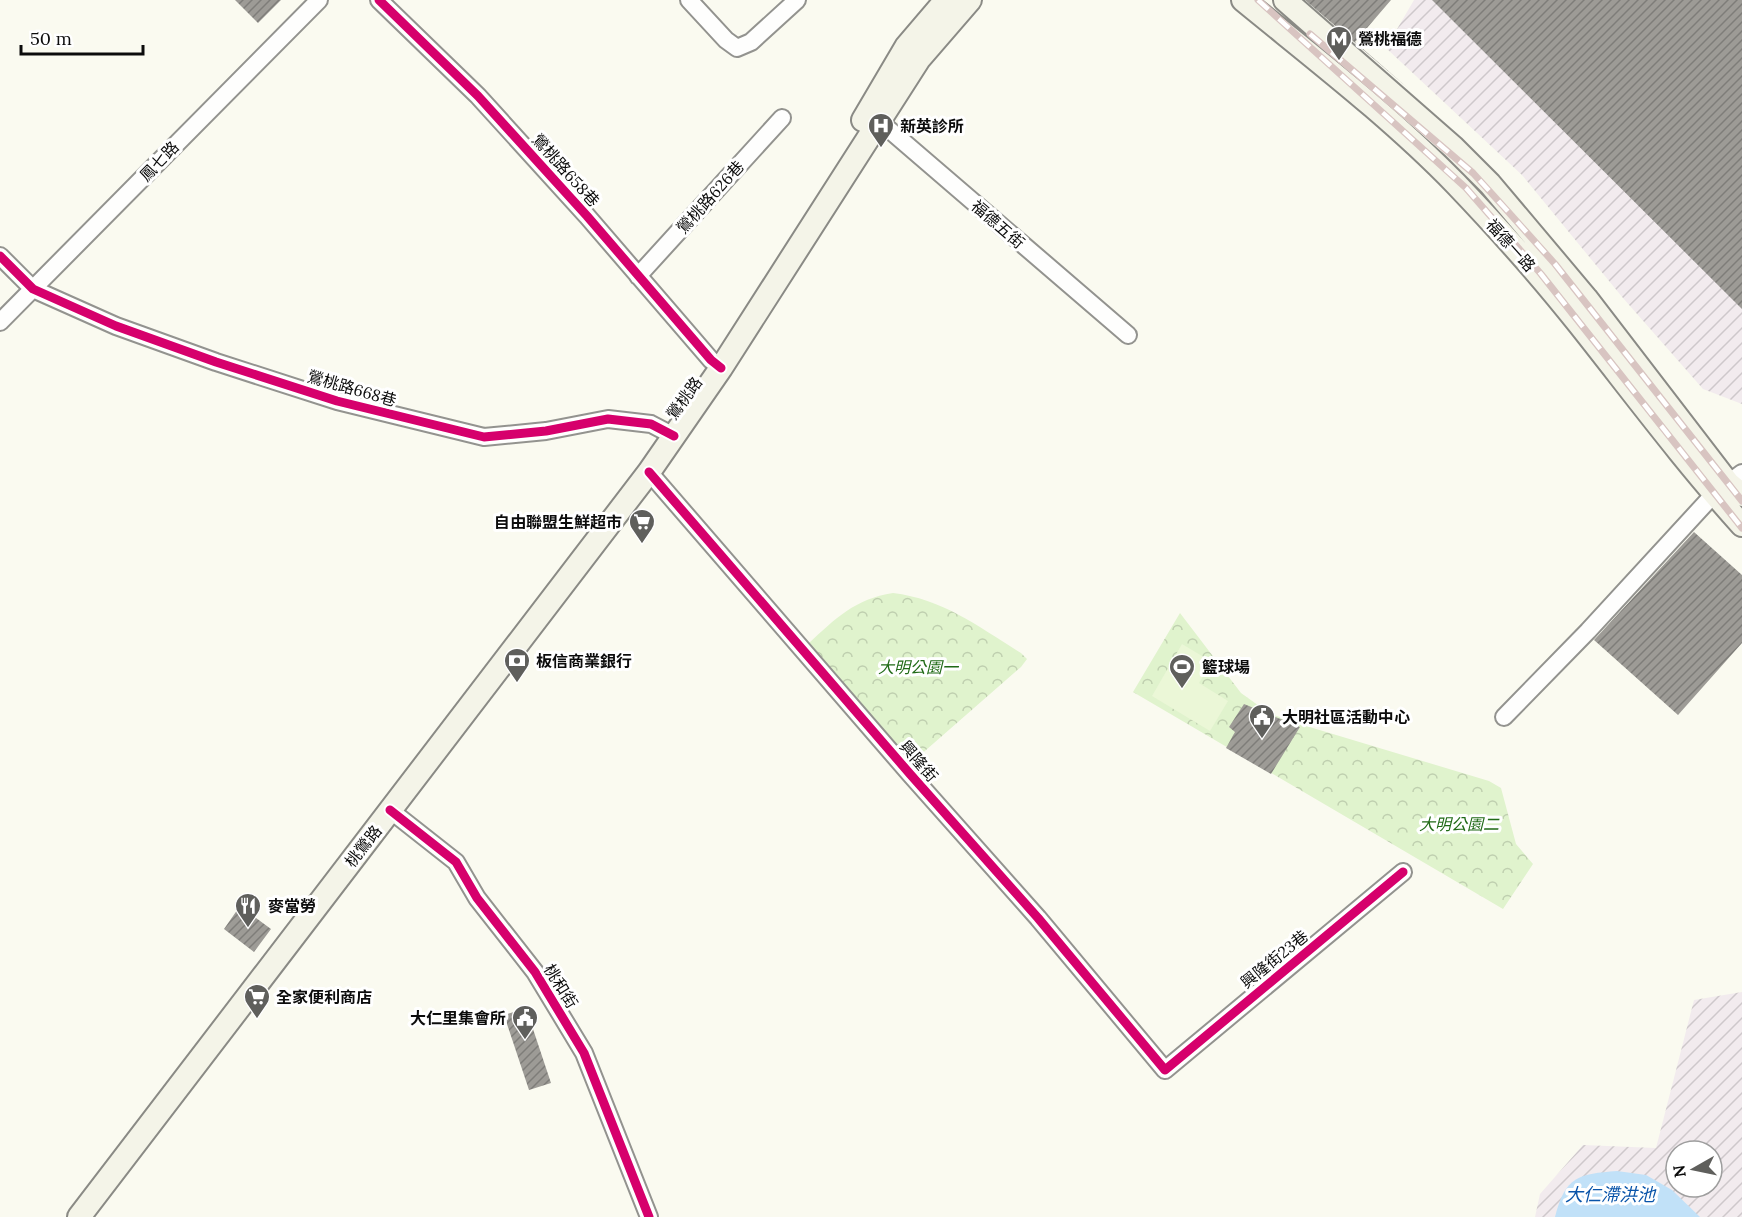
<svg xmlns="http://www.w3.org/2000/svg" width="1742" height="1217" viewBox="0 0 1742 1217" font-family="Lora,'Noto Sans TC',serif">
<style>
.industrial{fill:url(#industrial-furrows);fill-rule:evenodd}
.park{fill:url(#park-crowns)}
.pitch{fill:#ebf7d7}
.water{fill:#c1e1f8}
.building{fill:url(#building-hatch)}
.lines{fill:none;stroke-linecap:round;stroke-linejoin:round}
.street-casing{stroke:#93938f;stroke-width:20}
.secondary-casing{stroke:#8a8a85;stroke-width:26}
.street{stroke:#fefefd;stroke-width:16}
.secondary{stroke:#f4f4e8;stroke-width:22}
.rail-casing{stroke:#d8c4c1;stroke-width:7}
.rail{stroke:#fff;stroke-width:4.5;stroke-dasharray:14;stroke-linecap:butt}
.cycleway-casing{stroke:#fff;stroke-width:13}
.cycleway{stroke:#d6006c;stroke-width:9}
.labels{text-anchor:middle;dominant-baseline:central;stroke-width:6;stroke-linejoin:round;paint-order:stroke}
.poi-label{font-size:16px;font-weight:bold;fill:#0c0c0c;stroke:#fff;text-anchor:start}
.street-label{font-size:16px;fill:#0c0c0c;stroke:#fff}
.park-label{font-size:16px;font-style:italic;fill:#206a16;stroke:#fff}
.water-label{font-size:18px;font-style:italic;fill:#0954a9;stroke:#fff}
</style>
<defs>
<pattern id="industrial-furrows" width="10" height="10" patternUnits="userSpaceOnUse" patternTransform="scale(1.5)"><rect width="10" height="10" fill="#f2ebee"/><path d="M-1 1l2-2M0 10L10 0M9 11l2-2" fill="none" stroke="#cec8cb"/></pattern>
<pattern id="park-crowns" width="20" height="18" patternUnits="userSpaceOnUse" patternTransform="scale(1.5)"><rect width="20" height="18" fill="#e0f3cd"/><path d="M2 6a3 3 0 1 1 6 0M12 15a3 3 0 1 1 6 0" fill="none" stroke="#bfcfaf"/></pattern>
<pattern id="building-hatch" width="6" height="6" patternUnits="userSpaceOnUse" patternTransform="scale(1.5)"><rect width="6" height="6" fill="#9d9b96"/><path d="M-1 1l2-2M0 6l6-6M5 7l2-2" fill="none" stroke="#7e7d79"/></pattern>
</defs>
<rect width="100%" height="100%" fill="#fafaf0"/>
<path class="industrial" d="M 1414,0 L 1742,0 L 1742,404 L 1703,389 L 1623,298 L 1522,175 L 1386,48 Z
M 1742,992 L 1742,1217 L 1535,1217 L 1540,1194 L 1583,1145 L 1656,1148 L 1694,1000 ZM 1676,1151 L 1712,1151 L 1712,1187 L 1676,1187 Z"/>
<path class="park" d="M 893,593 C 943,599 979,627 1021,653 L 1027,659 L 1021,667 L 918,757 L 905,755 L 808,644 C 836,618 855,599 893,593 Z
M 1180,613 L 1241,693 L 1269,713 L 1293,722 L 1489,781 L 1501,788 L 1516,844 L 1533,864 L 1503,909 L 1133,692 Z"/>
<path class="pitch" d="M 1182,644 L 1212,662 L 1199,683 L 1228,701 L 1210,731 L 1152,696 Z"/>
<path class="water" d="M 1617,1171 L 1646,1175 L 1672,1190 L 1700,1217 L 1555,1217 C 1565,1176 1579,1174 1617,1171 Z"/>
<path class="building" d="M 235,0 L 281,0 L 258,23 Z
M 1305,0 L 1391,0 L 1355,42 L 1409,89 Z
M 1432,0 L 1742,0 L 1742,309 Z
M 1694,532 L 1742,575 L 1742,643 L 1678,715 L 1594,640 Z
M 1244,704 L 1300,727 L 1271,774 L 1226,748 L 1235,732 L 1229,727 Z
M 240,906 L 271,929 L 254,952 L 224,929 Z
M 520,1010 L 527,1031 L 533,1029 L 551,1083 L 529,1090 L 504,1015 Z"/>
<g class="lines">
<defs>
<path id="street" d="M 379,0 L 478,96 L 587,216 L 711,360 L 721,368
M 689,0 L 726,40 L 737,48 L 751,42 L 797,0
M 871,114 L 1128,335
M 0,256 L 33,289 L 116,326 L 216,362 L 337,401 L 484,437 L 546,431 L 608,419 L 651,424 L 674,436
M 638,276 L 782,118
M 0,322 L 319,0
M 649,472 L 910,774 L 1038,918 L 1165,1070 L 1403,872
M 1504,717 L 1588,631 L 1714,494 L 1742,473
M 390,810 L 456,862 L 477,898 L 535,972 L 584,1053 L 649,1217"/>
<path id="secondary" d="M 1243,0 C 1315,59 1391,117 1456,184 C 1499,229 1541,276 1579,324 C 1633,392 1684,461 1742,525
M 1285,0 L 1453,147 L 1490,184 L 1586,298 L 1728,483 L 1742,495
M 863,120 L 906,47 L 946,0
M 79,1217 L 649,472 L 721,368 L 919,59 L 970,0"/>
</defs>
<use href="#street" class="street-casing"/>
<use href="#secondary" class="secondary-casing"/>
<use href="#street" class="street"/>
<use href="#secondary" class="secondary"/>
<defs>
<path id="rail" d="M 1258,0 L 1466,188 L 1541,274 L 1742,528
M 1310,34 L 1473,173 L 1503,206 L 1555,264 L 1742,501"/>
</defs>
<use href="#rail" class="rail-casing"/>
<use href="#rail" class="rail"/>
<defs>
<path id="cycleway" d="M 379,0 L 478,96 L 587,216 L 711,360 L 721,368
M 0,256 L 33,289 L 116,326 L 216,362 L 337,401 L 484,437 L 546,431 L 608,419 L 651,424 L 674,436
M 649,472 L 910,774 L 1038,918 L 1165,1070 L 1403,872
M 390,810 L 456,862 L 477,898 L 535,972 L 584,1053 L 649,1217"/>
</defs>
<use href="#cycleway" class="cycleway-casing"/>
<use href="#cycleway" class="cycleway"/>
</g>
<defs>
<symbol id="metro-pin" viewBox="-11 -11 22 30"><path d="M0 17L-7.5 6A9.5 9.5 0 1 1 7.5 6Z" fill="#5f5f5c" stroke="#fff"/><path d="M-5.5 5V-5H-3L0 0L3-5H5.5V5H3V-.5L0 4L-3-.5V5Z" fill="#fff"/></symbol>
<symbol id="hospital-pin" viewBox="-11 -11 22 30"><path d="M0 17L-7.5 6A9.5 9.5 0 1 1 7.5 6Z" fill="#5f5f5c" stroke="#fff"/><path d="M-5-5h3v3.5h4V-5h3V5h-3V1.5h-4V5h-3Z" fill="#fff"/></symbol>
<symbol id="supermarket-pin" viewBox="-11 -11 22 30"><path d="M0 17L-7.5 6A9.5 9.5 0 1 1 7.5 6Z" fill="#5f5f5c" stroke="#fff"/><path d="M-6-5.5h2.5l.6 2H6L4.5 2H-2.5L-4.4-4H-6ZM-1.5 3.2a1.3 1.3 0 1 0 .1 0ZM3 3.2a1.3 1.3 0 1 0 .1 0Z" fill="#fff"/></symbol>
<symbol id="bank-pin" viewBox="-11 -11 22 30"><path d="M0 17L-7.5 6A9.5 9.5 0 1 1 7.5 6Z" fill="#5f5f5c" stroke="#fff"/><path d="M-6-4H6V4H-6ZM0-2.3a2.3 2.3 0 1 0 0 4.6a2.3 2.3 0 1 0 0-4.6Z" fill="#fff"/></symbol>
<symbol id="stadium-pin" viewBox="-11 -11 22 30"><path d="M0 17L-7.5 6A9.5 9.5 0 1 1 7.5 6Z" fill="#5f5f5c" stroke="#fff"/><path d="M0-5a6.5 5 0 1 0 0 10a6.5 5 0 1 0 0-10ZM-3.5-1.8h7v3.6h-7Z" fill="#fff"/></symbol>
<symbol id="civic-pin" viewBox="-11 -11 22 30"><path d="M0 17L-7.5 6A9.5 9.5 0 1 1 7.5 6Z" fill="#5f5f5c" stroke="#fff"/><path d="M-.6-6.5H3V-4.5H.6V-3L4-1V1h2V6H-6V1h2V-1L-.6-3ZM-1.2 2.5V6h2.4V2.5Z" fill="#fff"/></symbol>
<symbol id="restaurant-pin" viewBox="-11 -11 22 30"><path d="M0 17L-7.5 6A9.5 9.5 0 1 1 7.5 6Z" fill="#5f5f5c" stroke="#fff"/><path d="M-5-6h1v4h1v-4h1v4h1v-4h1v5L-1.5 .5V6h-2V.5L-5-1ZM5-6V6H3V1.5H1.5Q1.5-4 5-6Z" fill="#fff"/></symbol>
</defs>
<g fill-rule="evenodd">
<use href="#metro-pin" x="1324" y="24" width="30" height="40"/>
<use href="#hospital-pin" x="866" y="111" width="30" height="40"/>
<use href="#supermarket-pin" x="627" y="507" width="30" height="40"/>
<use href="#bank-pin" x="502" y="646" width="30" height="40"/>
<use href="#stadium-pin" x="1167" y="652" width="30" height="40"/>
<use href="#civic-pin" x="1247" y="702" width="30" height="40"/>
<use href="#restaurant-pin" x="233" y="891" width="30" height="40"/>
<use href="#supermarket-pin" x="242" y="982" width="30" height="40"/>
<use href="#civic-pin" x="510" y="1003" width="30" height="40"/>
</g>
<g class="labels">
<g class="poi-label">
<text x="1358" y="39">鶯桃福德</text>
<text x="900" y="126">新英診所</text>
<text x="622" y="522" text-anchor="end">自由聯盟生鮮超市</text>
<text x="536" y="661">板信商業銀行</text>
<text x="1202" y="667">籃球場</text>
<text x="1282" y="717">大明社區活動中心</text>
<text x="268" y="906">麥當勞</text>
<text x="276" y="997">全家便利商店</text>
<text x="506" y="1018" text-anchor="end">大仁里集會所</text>
</g>
<g class="street-label">
<text transform="translate(159 161) rotate(-46)">鳳七路</text>
<text transform="translate(566 170) rotate(48)">鶯桃路658巷</text>
<text transform="translate(710 197) rotate(-48)">鶯桃路626巷</text>
<text transform="translate(998 224) rotate(41)">福德五街</text>
<text transform="translate(1511 245) rotate(48)">福德一路</text>
<text transform="translate(352 388) rotate(16)">鶯桃路668巷</text>
<text transform="translate(684 398) rotate(-54)">鶯桃路</text>
<text transform="translate(919 761) rotate(49)">興隆街</text>
<text transform="translate(363 846) rotate(-52)">桃鶯路</text>
<text transform="translate(1274 959) rotate(-39)">興隆街23巷</text>
<text transform="translate(561 986) rotate(58)">桃和街</text>
</g>
<g class="park-label">
<text x="918" y="667">大明公園一</text>
<text x="1459" y="824">大明公園二</text>
</g>
<g class="water-label">
<text x="1610" y="1194">大仁滯洪池</text>
</g>
</g>
<g transform="translate(1694 1169) rotate(261)"><circle r="28" fill="#ffffff" stroke="#9e9e9e" stroke-width="1.5"/>
<path d="M0-4.5L10 22L0 15L-10 22Z" fill="#5f5f5c"/>
<text y="-9" font-size="16" font-weight="bold" text-anchor="middle" fill="#0c0c0c">N</text>
</g>
<path d="M21 45v9h122v-9" fill="none" stroke="#0c0c0c" stroke-width="3"/>
<text x="30" y="45" font-size="18" fill="#0c0c0c" stroke="#ffffff" stroke-width="4.5" paint-order="stroke">50 m</text>
</svg>
